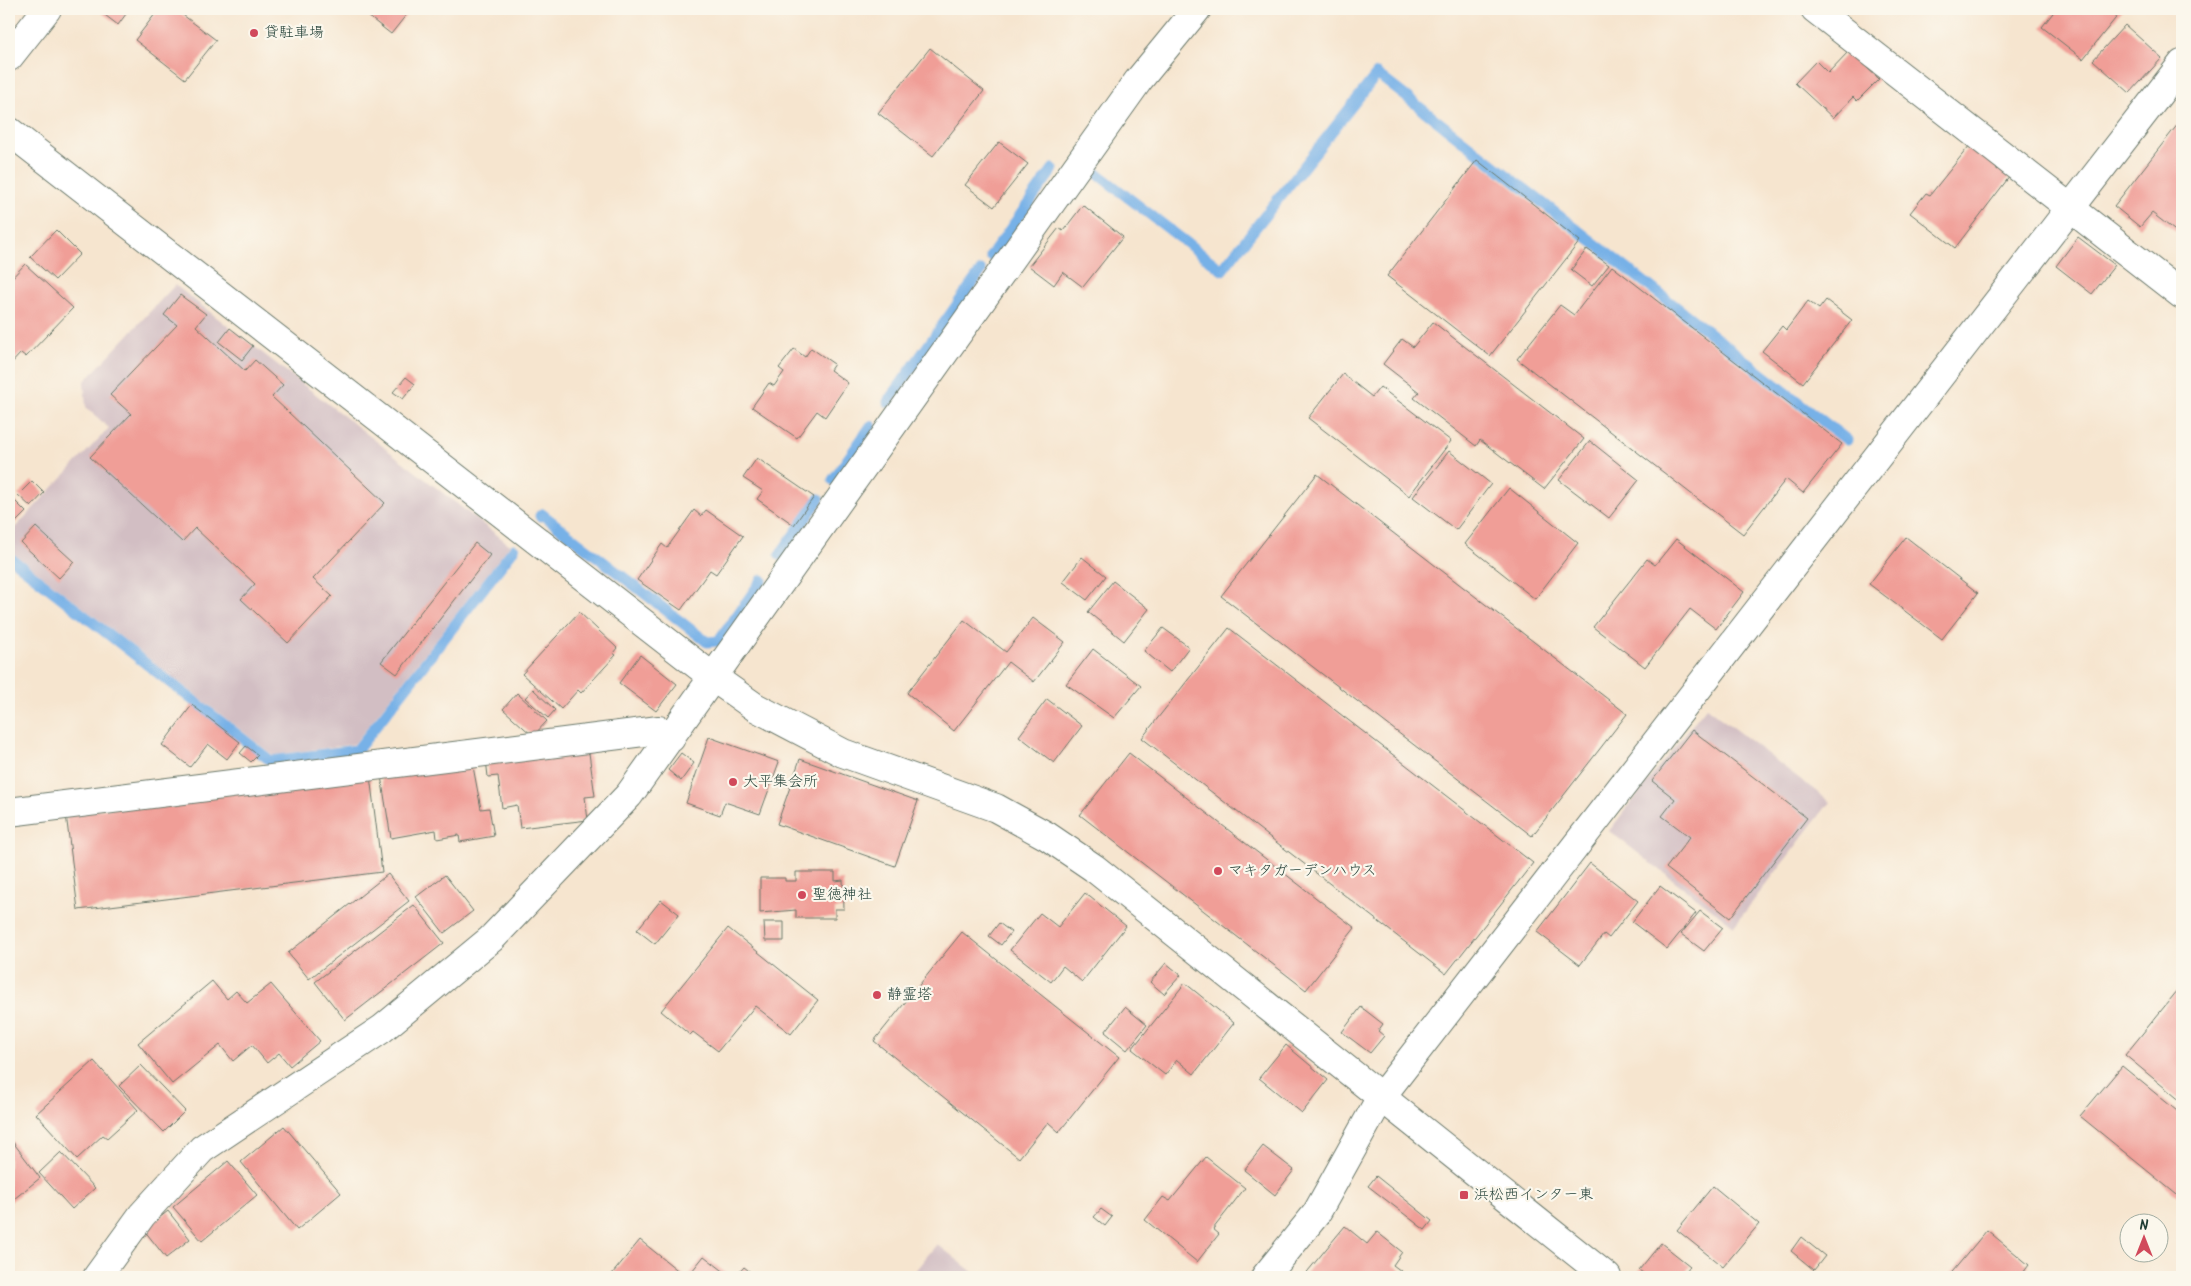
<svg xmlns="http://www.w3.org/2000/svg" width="2191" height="1286" viewBox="0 0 2191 1286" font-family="Kalam,'Klee One',sans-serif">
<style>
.industrial{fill:#d2bec3}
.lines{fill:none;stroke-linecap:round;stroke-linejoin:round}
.stream{stroke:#77b1e7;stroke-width:11}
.building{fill:#f09e97}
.street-casing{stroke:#6a786a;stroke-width:30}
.secondary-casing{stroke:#6a786a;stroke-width:30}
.street{stroke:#fff;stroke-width:28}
.secondary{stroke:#fff;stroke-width:28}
.poi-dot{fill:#d1495b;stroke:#fbf7ec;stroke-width:2}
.labels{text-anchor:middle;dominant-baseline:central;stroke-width:4.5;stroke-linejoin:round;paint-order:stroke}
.poi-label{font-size:15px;fill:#1f3d34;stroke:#fbf7ec;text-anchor:start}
</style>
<rect width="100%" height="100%" fill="#fbf7ec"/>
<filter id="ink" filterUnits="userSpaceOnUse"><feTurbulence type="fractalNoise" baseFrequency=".02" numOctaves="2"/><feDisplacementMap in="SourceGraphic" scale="10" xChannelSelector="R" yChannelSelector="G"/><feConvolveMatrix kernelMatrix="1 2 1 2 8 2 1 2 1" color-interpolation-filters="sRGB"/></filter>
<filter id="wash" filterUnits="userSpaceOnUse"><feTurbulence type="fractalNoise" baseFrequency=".0096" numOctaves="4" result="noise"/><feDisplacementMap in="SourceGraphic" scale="20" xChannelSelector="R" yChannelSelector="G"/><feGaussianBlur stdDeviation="1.12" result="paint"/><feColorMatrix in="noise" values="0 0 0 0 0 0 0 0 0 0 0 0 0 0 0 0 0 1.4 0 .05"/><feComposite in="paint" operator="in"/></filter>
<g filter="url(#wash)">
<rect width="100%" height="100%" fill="#f6e5cf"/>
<path class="industrial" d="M 175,285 L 510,545 L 354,744 L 273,755 L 9,550 L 9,534 L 109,428 L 86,407 L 84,382 Z
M 1706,707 L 1830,802 L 1734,926 L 1609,831 Z
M 937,1244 L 979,1277 L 910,1277 Z"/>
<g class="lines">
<path class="stream" d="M 1095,172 L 1222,270 L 1377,74 L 1847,440
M 991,256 L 1053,169
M 888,402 L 981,271
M 833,480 L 871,426
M 540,516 L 542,514 L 707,642 L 719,641 L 762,580
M 780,555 L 819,499
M 9,557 L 271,761 L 357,750 L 514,549"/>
</g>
<g id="blocks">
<path class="building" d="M 97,9 L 119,9 L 126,14 L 118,25 Z
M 159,9 L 175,9 L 216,40 L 185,79 L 135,40 Z
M 359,9 L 411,9 L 391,34 Z
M 2056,9 L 2123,9 L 2083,59 L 2042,27 Z
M 2125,25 L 2162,58 L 2130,93 L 2093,60 Z
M 930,48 L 984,91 L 933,156 L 878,113 Z
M 1849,51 L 1879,79 L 1857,101 L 1853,97 L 1833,118 L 1795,83 L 1816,61 L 1828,73 Z
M 2182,119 L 2182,227 L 2178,233 L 2152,213 L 2140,227 L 2114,206 Z
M 999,142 L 1028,164 L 994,207 L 965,185 Z
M 1970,145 L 2010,176 L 1955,248 L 1910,213 L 1926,193 L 1930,195 Z
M 1477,160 L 1580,241 L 1490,356 L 1387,276 Z
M 1083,205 L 1123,237 L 1083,287 L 1063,272 L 1054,285 L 1029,266 L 1059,228 L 1063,231 Z
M 56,230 L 80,254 L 55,280 L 30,257 Z
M 2078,237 L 2115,265 L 2092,294 L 2056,266 Z
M 1587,249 L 1609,265 L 1592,286 L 1571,270 Z
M 25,264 L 73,308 L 26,357 L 21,353 L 9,366 L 9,281 Z
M 1612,266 L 1842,444 L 1803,493 L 1786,479 L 1743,534 L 1517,359 L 1560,305 L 1574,315 Z
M 180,295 L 206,314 L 196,326 L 245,371 L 255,360 L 283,385 L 272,397 L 385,503 L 313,579 L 332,596 L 288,643 L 241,599 L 255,584 L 195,528 L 182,542 L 90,457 L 131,414 L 110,395 L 177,325 L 164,315 Z
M 1826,300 L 1852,320 L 1803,383 L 1762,351 L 1782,326 L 1786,330 L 1808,301 L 1819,309 Z
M 1433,322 L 1584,439 L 1544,489 L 1480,440 L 1476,446 L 1414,398 L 1419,392 L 1383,364 L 1402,339 L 1413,347 Z
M 230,328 L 253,346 L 242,360 L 219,342 Z
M 811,348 L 834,364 L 830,370 L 848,383 L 825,417 L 817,411 L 797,438 L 752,407 L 769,383 L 774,386 L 784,372 L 779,368 L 794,349 L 805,357 Z
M 1343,374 L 1372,397 L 1380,387 L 1451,441 L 1409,496 L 1308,418 Z
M 406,377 L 415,384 L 403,399 L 393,392 Z
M 1590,441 L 1639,480 L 1609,518 L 1559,480 Z
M 1449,451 L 1491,484 L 1456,530 L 1413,497 Z
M 757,458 L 814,497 L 794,525 L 757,499 L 763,491 L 743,478 Z
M 1317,474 L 1627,714 L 1532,836 L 1221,596 Z
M 32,481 L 44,493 L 31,507 L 18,495 Z
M 1509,488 L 1578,543 L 1535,599 L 1465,544 Z
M 11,497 L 26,512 L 9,529 L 9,499 Z
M 694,510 L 701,516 L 706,510 L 743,536 L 716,574 L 710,570 L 681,610 L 637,580 L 662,544 L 667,548 Z
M 36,527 L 74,562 L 59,578 L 21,543 Z
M 1906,537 L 1978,593 L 1942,639 L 1869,584 Z
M 1676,539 L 1744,592 L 1716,629 L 1690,609 L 1645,667 L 1593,627 L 1647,559 L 1655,565 Z
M 475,543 L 490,555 L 397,674 L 381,662 Z
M 1082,557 L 1106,576 L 1087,600 L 1063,582 Z
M 1113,581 L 1149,609 L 1124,641 L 1088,612 Z
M 579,612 L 617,648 L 613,653 L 616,655 L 581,693 L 578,690 L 561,709 L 522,674 Z
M 1033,618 L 1065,642 L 1034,682 L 1008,662 L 954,731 L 907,693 L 964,620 L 1006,652 Z
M 1163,628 L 1189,647 L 1170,672 L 1144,651 Z
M 1229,628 L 1533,863 L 1446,974 L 1142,738 Z
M 1093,649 L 1141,686 L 1114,718 L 1066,684 Z
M 640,655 L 677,684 L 656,711 L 619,683 Z
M 533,689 L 555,710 L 548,718 L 525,698 Z
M 517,693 L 547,721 L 533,736 L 503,709 Z
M 1047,699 L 1082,726 L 1054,763 L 1019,736 Z
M 192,705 L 240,742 L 227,759 L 208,744 L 190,767 L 162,745 Z
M 1692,730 L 1807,818 L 1730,918 L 1666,868 L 1690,837 L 1662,816 L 1675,799 L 1652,781 Z
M 709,737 L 779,762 L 760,814 L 725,802 L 720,815 L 686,803 Z
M 246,746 L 258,755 L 251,762 L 240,753 Z
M 588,746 L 595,796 L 585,797 L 588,820 L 520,828 L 517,805 L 502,808 L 498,776 L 488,777 L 486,759 Z
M 681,753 L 694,763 L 681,781 L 668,770 Z
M 1129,753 L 1355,928 L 1306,990 L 1080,815 Z
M 800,759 L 918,801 L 895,866 L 777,824 Z
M 472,761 L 481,809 L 489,808 L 494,836 L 460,842 L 459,835 L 437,839 L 436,830 L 391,838 L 381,776 Z
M 370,776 L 382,872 L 78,910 L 66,814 Z
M 1590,863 L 1638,901 L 1609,938 L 1604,934 L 1580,965 L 1537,932 Z
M 796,872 L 835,872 L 835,881 L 843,880 L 844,909 L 835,909 L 835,918 L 796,918 L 796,910 L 760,913 L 760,878 L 785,878 L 785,881 L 796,881 Z
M 388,874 L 409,901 L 309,979 L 288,953 Z
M 445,875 L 473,911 L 444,933 L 416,897 Z
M 1660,886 L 1696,913 L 1667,949 L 1632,922 Z
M 1085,893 L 1126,926 L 1082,982 L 1063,966 L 1051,982 L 1010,950 L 1040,913 L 1058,927 Z
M 661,900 L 679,914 L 655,944 L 637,930 Z
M 414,905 L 444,943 L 345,1020 L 315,982 Z
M 1700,911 L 1723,928 L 1704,951 L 1681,934 Z
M 764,922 L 784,922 L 784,941 L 765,941 Z
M 999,923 L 1011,932 L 1001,945 L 989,936 Z
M 728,928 L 818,1000 L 791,1034 L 755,1006 L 718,1051 L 693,1032 L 690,1035 L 661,1011 Z
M 962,932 L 1119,1057 L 1059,1132 L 1048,1122 L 1019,1158 L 874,1041 Z
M 1166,963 L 1181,975 L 1164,994 L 1150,982 Z
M 212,981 L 227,999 L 236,991 L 247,1003 L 271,984 L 320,1041 L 290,1066 L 279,1053 L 267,1063 L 252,1045 L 233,1061 L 220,1045 L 172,1084 L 138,1043 Z
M 1185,983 L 1234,1023 L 1194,1074 L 1177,1060 L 1165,1075 L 1132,1049 Z
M 2182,985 L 2182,1102 L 2125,1055 Z
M 1125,1007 L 1147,1025 L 1127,1050 L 1105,1032 Z
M 1361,1007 L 1383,1024 L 1378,1031 L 1384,1036 L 1370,1053 L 1342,1032 Z
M 1286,1045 L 1328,1080 L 1302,1113 L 1259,1078 Z
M 94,1061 L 138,1110 L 107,1138 L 103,1135 L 77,1159 L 36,1114 Z
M 141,1065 L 185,1111 L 164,1132 L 119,1086 Z
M 2122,1066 L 2182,1115 L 2182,1199 L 2080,1116 Z
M 284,1126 L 341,1193 L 297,1230 L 241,1162 Z
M 9,1137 L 40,1178 L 9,1203 Z
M 1263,1146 L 1294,1170 L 1275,1195 L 1244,1170 Z
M 61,1152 L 95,1188 L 72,1209 L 39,1173 Z
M 1206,1157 L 1245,1188 L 1213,1229 L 1219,1234 L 1197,1262 L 1145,1220 L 1163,1197 L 1170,1201 Z
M 228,1161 L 257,1195 L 202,1241 L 173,1207 Z
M 1376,1176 L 1432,1221 L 1425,1230 L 1368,1186 Z
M 1713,1186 L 1759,1224 L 1723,1267 L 1677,1230 Z
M 1101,1209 L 1112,1217 L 1105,1226 L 1094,1217 Z
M 168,1211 L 190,1239 L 166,1258 L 144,1230 Z
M 1345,1226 L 1367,1244 L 1377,1232 L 1402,1252 L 1393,1265 L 1409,1277 L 1303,1277 Z
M 1987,1230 L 2029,1265 L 2020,1277 L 1948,1277 Z
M 1801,1237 L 1825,1256 L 1814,1270 L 1791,1251 Z
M 640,1240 L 686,1277 L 616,1277 L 612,1274 Z
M 1661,1243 L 1690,1266 L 1681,1277 L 1648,1277 L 1639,1270 Z
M 704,1256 L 731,1277 L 690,1277 L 688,1276 Z
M 744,1267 L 757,1277 L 735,1277 Z"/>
</g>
</g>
<g filter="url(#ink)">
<use href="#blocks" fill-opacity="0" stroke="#6a786a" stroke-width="1"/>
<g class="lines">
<defs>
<path id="street" d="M 1815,9 L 2182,295
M 9,57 L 47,9
M 9,812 L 659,730 L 671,738
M 97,1277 L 142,1215 L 202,1149 L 382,1029 L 491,939 L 629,795 L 1138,81 L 1197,9
M 1265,1277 L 1316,1214 L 1381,1097 L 2182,64"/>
<path id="secondary" d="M 9,131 L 714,678 L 755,707 L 843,753 L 996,808 L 1047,836 L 1094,868 L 1607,1277"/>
</defs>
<use href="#street" class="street-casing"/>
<use href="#secondary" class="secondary-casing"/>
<use href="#street" class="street"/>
<use href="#secondary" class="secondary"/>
</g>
</g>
<g class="poi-dot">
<circle cx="254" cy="33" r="5"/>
<circle cx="733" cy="782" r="5"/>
<circle cx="1218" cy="871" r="5"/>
<circle cx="802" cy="895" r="5"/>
<circle cx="877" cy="995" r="5"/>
<rect x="1459" y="1190" width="10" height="10" rx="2.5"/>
</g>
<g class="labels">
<g class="poi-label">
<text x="264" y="33">貸駐車場</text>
<text x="743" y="782">大平集会所</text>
<text x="1228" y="871">マキタガーデンハウス</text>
<text x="812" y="895">聖徳神社</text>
<text x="887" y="995">静霊塔</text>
<text x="1474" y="1195">浜松西インター東</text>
</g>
</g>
<rect width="2191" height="1286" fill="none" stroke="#fbf7ec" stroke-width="30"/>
<g transform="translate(2144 1238)"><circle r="24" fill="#fbf7ec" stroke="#a3ada2"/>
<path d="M0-4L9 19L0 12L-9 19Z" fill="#d1495b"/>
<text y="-8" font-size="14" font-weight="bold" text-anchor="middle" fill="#1f3d34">N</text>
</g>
</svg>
